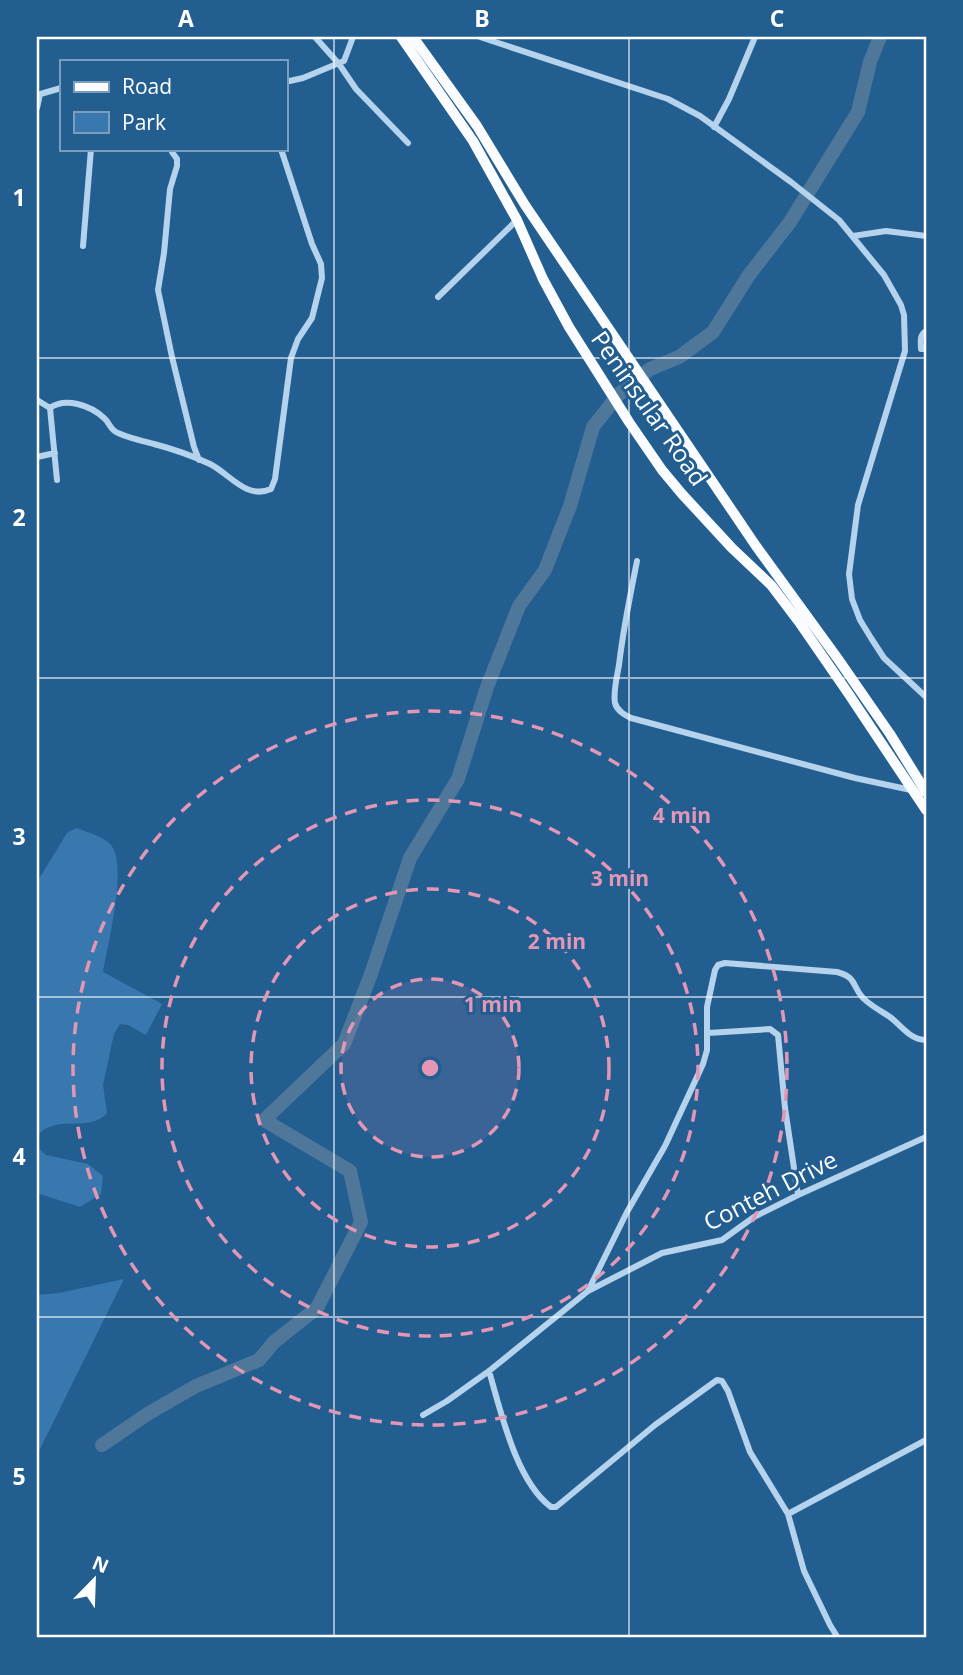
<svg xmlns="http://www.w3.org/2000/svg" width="963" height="1675" viewBox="0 0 963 1675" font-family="'Open Sans',sans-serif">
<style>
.green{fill:#3878ae}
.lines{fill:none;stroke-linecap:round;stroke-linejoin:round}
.river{stroke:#4f779a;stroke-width:14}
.minor{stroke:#b5d3ec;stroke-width:6}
.primary{stroke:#fafcff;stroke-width:10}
.grid{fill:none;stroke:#fff;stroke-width:2;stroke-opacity:0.55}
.ring{fill:none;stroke:#e497b5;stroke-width:3.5;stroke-dasharray:12 9}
.labels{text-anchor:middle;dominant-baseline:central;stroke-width:6;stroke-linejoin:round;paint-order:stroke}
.street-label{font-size:24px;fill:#fff;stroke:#235e91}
.centre{fill:#e497b5;stroke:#235e91;stroke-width:3.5}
.ring-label{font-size:21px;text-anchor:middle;font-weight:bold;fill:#e497b5;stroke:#235e91;stroke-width:6;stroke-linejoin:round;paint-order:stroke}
.neatline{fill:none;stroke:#fff;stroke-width:2.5}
.grid-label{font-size:23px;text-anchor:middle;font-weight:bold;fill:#fff}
</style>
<rect width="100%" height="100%" fill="#235e91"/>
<path class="green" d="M 76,828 C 85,831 104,837 110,844 C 129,862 107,947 103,972 L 162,1004 L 146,1035 L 128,1025 L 120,1024 L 114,1034 L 103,1085 L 107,1113 C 90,1133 56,1114 38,1135 L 39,1149 L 46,1155 L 88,1164 L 103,1176 L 101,1194 L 80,1207 L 37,1193 L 37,882 L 67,833 Z
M 124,1279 L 37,1455 L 37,1295 L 59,1293 Z"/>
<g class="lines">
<path class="river" d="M 102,1445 L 149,1413 L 196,1386 L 259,1360 L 274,1342 L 317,1308 L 361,1222 L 350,1171 L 264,1120 L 344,1044 L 371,974 L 410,858 L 458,779 L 487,687 L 519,606 L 545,570 L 570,506 L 593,427 L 618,395 L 650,369 L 679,357 L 713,332 L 749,275 L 790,222 L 858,112 L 870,62 L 880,37"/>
<path class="minor" d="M 315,37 L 339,64 L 356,89 L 408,143
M 480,37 L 668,99 L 700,116 L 791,182 L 839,220 L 884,275 L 901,305 L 904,315 L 905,351 L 858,505 L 849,574 L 852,599 L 860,620 L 871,638 L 884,658 L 926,697
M 285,82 L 303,78 L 344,61 L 353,37
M 37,95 L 61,88
M 37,108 L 40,94
M 714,127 L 729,99 L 755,37
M 172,149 L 172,152 L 177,159 L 177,166 L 170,189 L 164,253 L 158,290 L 172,357 L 194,447 L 199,460
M 853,236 L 886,231 L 926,236
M 83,246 L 91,149
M 438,297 L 517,220
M 926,331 C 919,335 921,342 921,349 L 926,349
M 37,400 L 50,408
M 37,457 L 55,453
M 57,480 L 50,408 C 65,397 90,405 104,418 C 110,423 110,430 118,433 C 129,438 142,441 154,444 C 173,449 193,456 210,464 C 230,474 246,500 271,489 L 275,479 L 291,358 L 298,339 L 312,318 L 322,278 L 321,264 L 312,244 L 281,149
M 637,561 C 630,596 623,630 619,665 C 617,677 613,691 615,703 C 617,711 625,715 631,718 L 855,778 L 911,790
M 708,1033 L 770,1029 L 778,1035 L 785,1108 L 798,1195
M 588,1291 L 627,1212 L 665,1146 L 703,1064 L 707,1050 L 707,1007 L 715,970 L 718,965 L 725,963 L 837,972 C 858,978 851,985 863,998 C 871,1006 881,1011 890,1017 C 902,1026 910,1040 926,1040
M 489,1371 C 501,1412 516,1481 551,1507 L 556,1507 L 655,1425 L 717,1380 L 722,1381 L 728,1391 L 750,1452 L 788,1514
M 423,1415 L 447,1401 L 489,1371 L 588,1291 L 662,1253 L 722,1240 L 754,1217 L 798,1195 L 926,1137
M 838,1638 L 830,1625 L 804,1571 L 788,1514 L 926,1440"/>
<path class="primary" d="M 401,37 L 473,141 L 517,220 L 543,279 L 569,327 L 629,422 L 662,470 L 682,494 L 731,547 L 771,585 L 799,622 L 848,693 L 926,810
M 413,37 L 477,126 L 525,205 L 756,546 L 838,659 L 890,734 L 926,792"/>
</g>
<path class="grid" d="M 334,37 L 334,1638M 629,37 L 629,1638M 37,358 L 926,358M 37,678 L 926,678M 37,997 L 926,997M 37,1317 L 926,1317"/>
<circle cx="430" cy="1068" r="89" fill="#e497b5" fill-opacity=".12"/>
<g class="ring">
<circle cx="430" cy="1068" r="89"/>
<circle cx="430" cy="1068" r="179"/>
<circle cx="430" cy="1068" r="268"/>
<circle cx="430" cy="1068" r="357"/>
</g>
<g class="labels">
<g class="street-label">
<text transform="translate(650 408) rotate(55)">Peninsular Road</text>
<text transform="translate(770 1190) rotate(-27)">Conteh Drive</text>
</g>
</g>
<circle cx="430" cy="1068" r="10" class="centre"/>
<g class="ring-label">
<text x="682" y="823">4 min</text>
<text x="620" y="886">3 min</text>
<text x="557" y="949">2 min</text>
<text x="493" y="1012">1 min</text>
</g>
<rect width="963" height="1675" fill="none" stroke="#235e91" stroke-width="77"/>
<rect x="60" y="60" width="228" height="91" fill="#235e91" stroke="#7b9ebd" stroke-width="2"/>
<rect x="74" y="82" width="35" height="10" fill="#fafcff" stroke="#7b9ebd" stroke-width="2"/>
<text x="122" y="94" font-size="21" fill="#ffffff">Road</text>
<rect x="74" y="112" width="35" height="21" fill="#3878ae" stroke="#7b9ebd" stroke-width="2"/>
<text x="122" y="130" font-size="21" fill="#ffffff">Park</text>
<g transform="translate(94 1580) rotate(23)" stroke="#235e91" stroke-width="5" paint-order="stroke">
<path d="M0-5L12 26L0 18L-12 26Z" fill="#ffffff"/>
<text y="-10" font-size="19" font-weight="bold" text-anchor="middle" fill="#ffffff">N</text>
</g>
<rect x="38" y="38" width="887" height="1598" class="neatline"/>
<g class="grid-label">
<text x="186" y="27">A</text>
<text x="482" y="27">B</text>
<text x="777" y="27">C</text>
<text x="19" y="206">1</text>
<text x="19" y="526">2</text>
<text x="19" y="845">3</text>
<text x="19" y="1165">4</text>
<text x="19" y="1485">5</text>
</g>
</svg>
